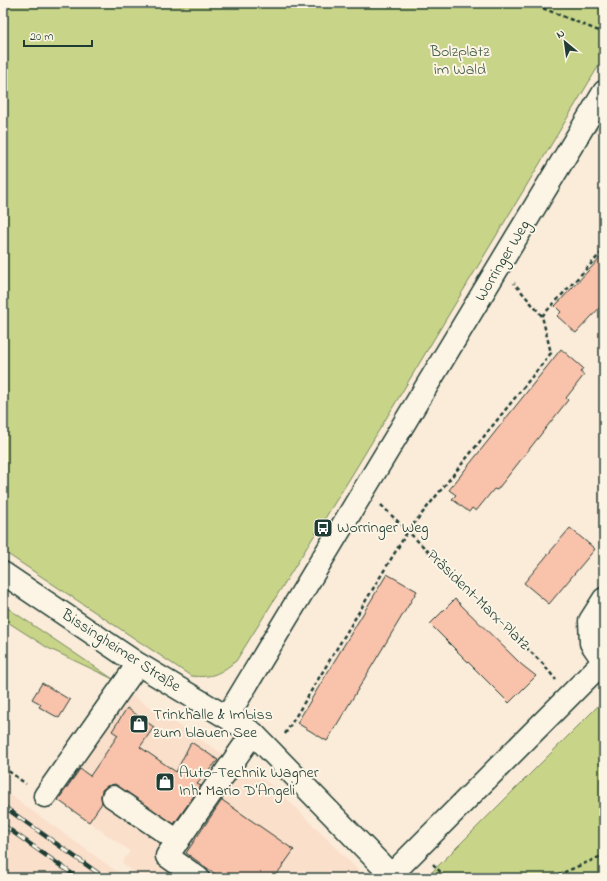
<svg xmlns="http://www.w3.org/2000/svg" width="607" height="881" viewBox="0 0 607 881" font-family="'Indie Flower',sans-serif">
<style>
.built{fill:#fadfcb}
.green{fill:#c8d488;stroke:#74885e}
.building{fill:#f9c2ab;stroke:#1f3d34}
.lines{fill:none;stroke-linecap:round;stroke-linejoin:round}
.minor-casing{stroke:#1f3d34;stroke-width:25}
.path{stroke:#1f3d34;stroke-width:2.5;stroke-dasharray:4 3;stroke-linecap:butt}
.minor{stroke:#fcf5e5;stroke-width:22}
.rail-casing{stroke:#1f3d34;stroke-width:4.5}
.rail{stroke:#fcf5e5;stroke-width:3;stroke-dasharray:9;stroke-linecap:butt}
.labels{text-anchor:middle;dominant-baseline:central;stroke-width:4;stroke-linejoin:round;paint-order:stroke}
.park-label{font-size:16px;fill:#415b45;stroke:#fcf5e5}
.street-label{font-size:16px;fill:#1f3d34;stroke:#fcf5e5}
.poi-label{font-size:16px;fill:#1f3d34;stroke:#fcf5e5;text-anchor:start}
</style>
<rect width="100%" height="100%" fill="#fbebd9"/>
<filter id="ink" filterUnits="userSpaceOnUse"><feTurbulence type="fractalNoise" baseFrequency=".025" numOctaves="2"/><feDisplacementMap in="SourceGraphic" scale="8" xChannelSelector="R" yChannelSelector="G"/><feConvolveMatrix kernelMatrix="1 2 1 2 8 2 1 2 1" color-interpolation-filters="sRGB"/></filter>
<g filter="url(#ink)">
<path class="built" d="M 126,692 L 276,788 L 366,878 L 142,878 L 122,863 L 130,851 L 53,797 Z
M 3,790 L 105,863 L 126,878 L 3,878 Z"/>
<path class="green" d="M 3,3 L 604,3 L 604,57 L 352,475 L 236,661 C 219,674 213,678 191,676 L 3,551 Z
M 3,605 L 113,679 L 48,648 L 3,619 Z
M 604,700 L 604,878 L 430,878 L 430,874 Z"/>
<path class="building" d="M 604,254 L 604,303 L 576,333 L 557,316 L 561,312 L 555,306 Z
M 561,349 L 583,368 L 580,372 L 584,375 L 566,398 L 568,400 L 497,490 L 494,489 L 476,511 L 472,508 L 469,512 L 452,499 L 456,495 L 449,490 Z
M 570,528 L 595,549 L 549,604 L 524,583 Z
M 387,574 L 417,591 L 327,741 L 297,723 Z
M 455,599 L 522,665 L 536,676 L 509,703 L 430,624 Z
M 42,683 L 70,700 L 59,718 L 39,707 L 41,704 L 32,699 Z
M 127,708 L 154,727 L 140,747 L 176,772 L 191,742 L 218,760 L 197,784 L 201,786 L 174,824 L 115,784 L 107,786 L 102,790 L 101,796 L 102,803 L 89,822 L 58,800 L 80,769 L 90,776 L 118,735 L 112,731 Z
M 222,800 L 294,850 L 274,878 L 221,878 L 186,853 Z"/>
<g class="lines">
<defs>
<path id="minor" d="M 3,573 L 138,664 L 253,733 L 394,878
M 604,662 L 591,643 L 590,621 L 604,599
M 227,717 L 604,92
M 45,796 L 138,664
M 113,797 L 178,841
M 392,874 L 604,661
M 198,878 L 167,856 L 253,733"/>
</defs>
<use href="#minor" class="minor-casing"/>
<path class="path" d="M 530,3 L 604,33
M 542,316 L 604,250
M 381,505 L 543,664 L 556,680
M 285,734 L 408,531 L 551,353 L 542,316 L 514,283
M 3,767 L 26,784
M 433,864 L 446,878
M 551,878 L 604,855"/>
<use href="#minor" class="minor"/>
<defs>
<path id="rail" d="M 3,806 L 105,878
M 3,825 L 78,878"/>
</defs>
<use href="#rail" class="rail-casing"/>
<use href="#rail" class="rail"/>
</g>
</g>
<defs>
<symbol id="bus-square" viewBox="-11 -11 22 22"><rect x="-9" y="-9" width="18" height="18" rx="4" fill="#1f3d34" stroke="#fcf5e5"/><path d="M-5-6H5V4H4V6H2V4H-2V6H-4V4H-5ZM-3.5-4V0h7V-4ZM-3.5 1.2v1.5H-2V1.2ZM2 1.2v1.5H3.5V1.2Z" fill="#fff"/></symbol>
<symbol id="shop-square" viewBox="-11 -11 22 22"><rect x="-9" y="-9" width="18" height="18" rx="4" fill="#1f3d34" stroke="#fcf5e5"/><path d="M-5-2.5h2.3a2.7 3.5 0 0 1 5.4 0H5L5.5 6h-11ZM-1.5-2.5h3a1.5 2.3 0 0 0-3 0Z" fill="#fff"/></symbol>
</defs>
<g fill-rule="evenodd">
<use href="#bus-square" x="312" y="517" width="22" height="22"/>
<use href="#shop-square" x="128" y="713" width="22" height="22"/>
<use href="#shop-square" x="154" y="771" width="22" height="22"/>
</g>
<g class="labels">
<g class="park-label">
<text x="460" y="52">Bolzplatz<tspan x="460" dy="18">im Wald</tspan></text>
</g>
<g class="street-label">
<text transform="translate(503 261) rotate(-59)">Worringer Weg</text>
<text transform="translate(478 600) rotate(44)">Präsident-Marx-Platz</text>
<text transform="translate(121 651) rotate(33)">Bissingheimer Straße</text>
</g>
<g class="poi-label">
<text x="337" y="528">Worringer Weg</text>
<text x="153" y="715">Trinkhalle &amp; Imbiss<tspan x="153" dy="18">zum blauen See</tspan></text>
<text x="179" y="773">Auto-Technik Wagner<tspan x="179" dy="18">Inh. Mario D'Angeli</tspan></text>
</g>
</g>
<rect width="607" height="881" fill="none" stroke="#fcf5e5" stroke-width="16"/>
<rect x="8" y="8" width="591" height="865" fill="none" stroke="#1f3d34" stroke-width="1.5" filter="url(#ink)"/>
<g transform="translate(565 42) rotate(331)" stroke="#fcf5e5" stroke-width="3" paint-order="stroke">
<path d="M0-3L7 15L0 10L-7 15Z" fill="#1f3d34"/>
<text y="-6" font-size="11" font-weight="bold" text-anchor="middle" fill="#1f3d34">N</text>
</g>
<path d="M24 40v6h68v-6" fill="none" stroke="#1f3d34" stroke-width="2"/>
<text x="30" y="40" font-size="12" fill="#1f3d34" stroke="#fcf5e5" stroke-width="3" paint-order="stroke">20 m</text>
</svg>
